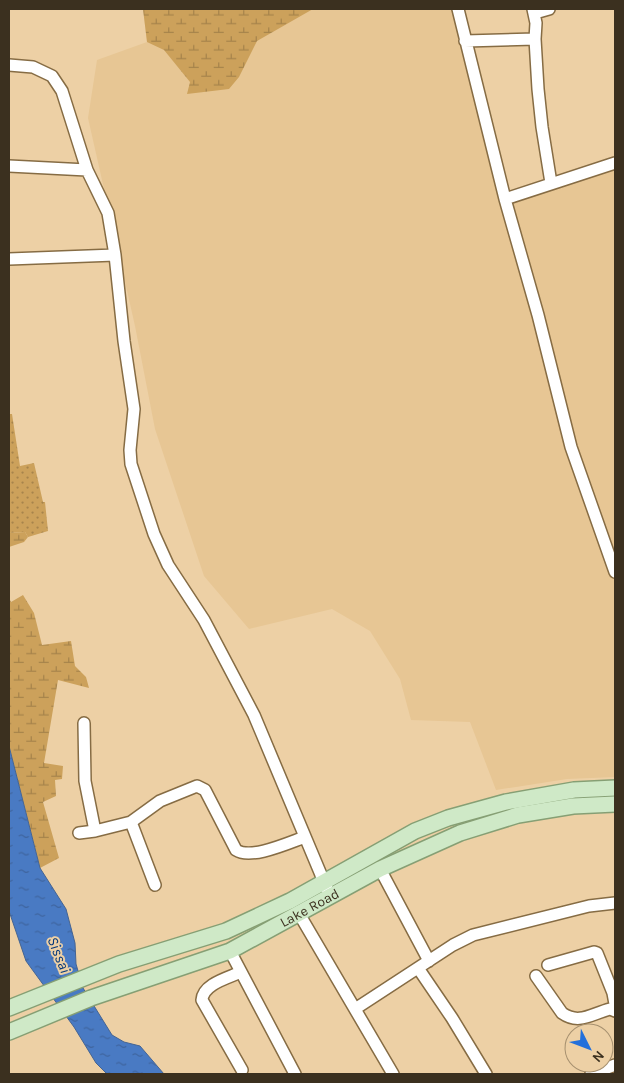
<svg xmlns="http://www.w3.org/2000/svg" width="624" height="1083" viewBox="0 0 624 1083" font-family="Karla,sans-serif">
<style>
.built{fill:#e7c694}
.grass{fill:url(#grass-dots)}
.wetland{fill:url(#wetland-marsh)}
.water{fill:url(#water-ripples);stroke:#456492}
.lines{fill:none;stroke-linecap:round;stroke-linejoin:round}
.minor-casing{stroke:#866c44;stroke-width:14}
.major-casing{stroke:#869f74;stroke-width:18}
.minor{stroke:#fff;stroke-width:11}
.major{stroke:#cfe9c7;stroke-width:15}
.labels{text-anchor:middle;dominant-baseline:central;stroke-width:4;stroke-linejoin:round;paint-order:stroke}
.street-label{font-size:14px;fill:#3b301f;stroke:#edd0a5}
.water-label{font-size:15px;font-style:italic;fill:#06387a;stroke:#edd0a5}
</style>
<defs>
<pattern id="grass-dots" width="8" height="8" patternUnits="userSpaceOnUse" patternTransform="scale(1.25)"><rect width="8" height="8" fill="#cca15b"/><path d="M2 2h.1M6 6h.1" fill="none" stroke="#a7844b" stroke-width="1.8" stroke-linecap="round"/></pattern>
<pattern id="wetland-marsh" width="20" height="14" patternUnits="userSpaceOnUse" patternTransform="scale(1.25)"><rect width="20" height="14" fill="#cca15b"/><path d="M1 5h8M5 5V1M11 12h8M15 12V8" fill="none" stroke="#a7844b"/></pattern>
<pattern id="water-ripples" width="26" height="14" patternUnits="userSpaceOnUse" patternTransform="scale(1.25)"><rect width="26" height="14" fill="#497ac3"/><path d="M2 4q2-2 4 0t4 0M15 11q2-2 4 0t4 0" fill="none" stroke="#3e649e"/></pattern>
</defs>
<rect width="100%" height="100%" fill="#edd0a5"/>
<path class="built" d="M 143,9 L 452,9 L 501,206 L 615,168 L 615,777 L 567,779 L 496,790 L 470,722 L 411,720 L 400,679 L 370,631 L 332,609 L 249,629 L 204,576 L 155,429 L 135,326 L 88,118 L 97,60 L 147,42 Z"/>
<path class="grass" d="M 9,414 L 12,414 L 20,466 L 34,463 L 43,502 L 45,502 L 48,531 L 28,537 L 25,532 L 9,533 Z"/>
<path class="wetland" d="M 143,9 L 313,9 L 257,41 L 239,77 L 229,89 L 187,94 L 190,82 L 164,50 L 147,42 Z
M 25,532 L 28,537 L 24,542 L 9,547 L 9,533 Z
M 23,595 L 34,613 L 42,645 L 71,641 L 75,666 L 86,677 L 89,688 L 58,680 L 44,763 L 63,766 L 62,779 L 55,780 L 56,796 L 43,802 L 59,858 L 40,868 L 9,746 L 9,598 L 11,602 Z"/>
<path class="water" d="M 9,746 L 40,868 L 66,909 L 75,943 L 76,964 L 83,988 L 112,1035 L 124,1042 L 140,1046 L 164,1074 L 107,1074 L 96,1063 L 74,1027 L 26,961 L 9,911 Z"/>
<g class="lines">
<defs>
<path id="minor" d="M 458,9 L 505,199
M 533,9 L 536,23 L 535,39 L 538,89 L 542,127 L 551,183
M 535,13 L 549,9
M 465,41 L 535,39
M 9,65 L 33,67 L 52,76 L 62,91 L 87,170 L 108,213 L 115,255
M 615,163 L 505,199 L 538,315 L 571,447 L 615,572
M 9,166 L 87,170
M 9,259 L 115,255 L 124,341 L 134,409 L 130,450 L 131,464 L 154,534 L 168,565 L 204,620 L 254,715 L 327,889
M 84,723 L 85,781 L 95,831
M 79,833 L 95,831 L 131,822
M 380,869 L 429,961
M 155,885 L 131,822 L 160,801 L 197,786 L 205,790 L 236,850 C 251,860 288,843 305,837
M 298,912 L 393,1074
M 230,951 L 295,1074
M 548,965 L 594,952 L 597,953 L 613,993 L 615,1004
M 418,968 L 452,1018 L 486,1074
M 241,972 C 228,978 203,984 202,1000 L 242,1070
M 536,976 L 562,1013 C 579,1025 591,1014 610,1009 L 615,1011
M 355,1009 L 453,945 L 473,935 L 589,906 L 615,903
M 591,1074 L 615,1065"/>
<g id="major">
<path d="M 9,1008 L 119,964 L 226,931 L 290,901 L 415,831 L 448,818 L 506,802 L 574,790 L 615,788"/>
<path id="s1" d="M 9,1032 L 91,998 L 230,951 L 380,869 L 460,833 L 518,815 L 573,806 L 615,804"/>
</g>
</defs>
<use href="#minor" class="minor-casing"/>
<use href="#major" class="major-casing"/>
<use href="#minor" class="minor"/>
<use href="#major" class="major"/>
</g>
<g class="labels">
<g class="street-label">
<text stroke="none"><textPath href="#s1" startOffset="326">Lake Road</textPath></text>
</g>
<g class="water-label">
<text transform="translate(59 955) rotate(68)">Sissai</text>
</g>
</g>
<rect width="624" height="1083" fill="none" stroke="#3b301f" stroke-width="20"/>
<g transform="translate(589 1048) rotate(132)"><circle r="24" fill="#edd0a5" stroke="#a6906f"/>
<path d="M0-4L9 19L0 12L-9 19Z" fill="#2370db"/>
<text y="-8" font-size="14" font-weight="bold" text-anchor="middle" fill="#3b301f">N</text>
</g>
</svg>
